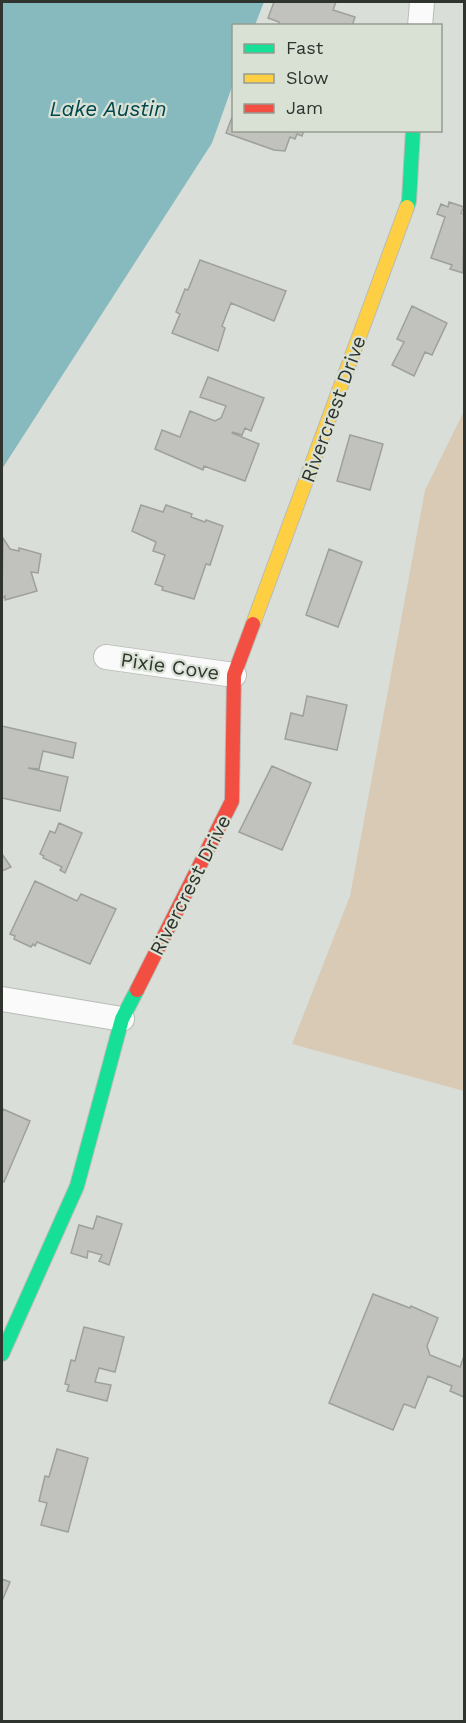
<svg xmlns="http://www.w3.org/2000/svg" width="466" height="1723" viewBox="0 0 466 1723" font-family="'Work Sans',sans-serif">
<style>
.green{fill:#d9cab6}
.water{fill:#86babe}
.building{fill:#c1c2bd;stroke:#9ea09b;stroke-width:1.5}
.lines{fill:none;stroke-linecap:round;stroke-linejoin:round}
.street-casing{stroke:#b8bcb7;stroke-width:26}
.fast-casing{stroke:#b8bcb7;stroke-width:16}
.slow-casing{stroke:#b8bcb7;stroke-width:16}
.jam-casing{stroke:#b8bcb7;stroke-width:16}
.street{stroke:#f9faf9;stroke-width:24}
.fast{stroke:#16e098;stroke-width:14}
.slow{stroke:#ffcf43;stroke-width:14}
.jam{stroke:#f24e42;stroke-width:14}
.labels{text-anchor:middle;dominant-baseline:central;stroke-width:4.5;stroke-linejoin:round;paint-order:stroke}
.street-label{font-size:20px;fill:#30342f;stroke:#d9e1d5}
.water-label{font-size:21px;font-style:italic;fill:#00464c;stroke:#d9e1d5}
</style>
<rect width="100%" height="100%" fill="#daded8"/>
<path class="green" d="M 464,411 L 464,1091 L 292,1044 L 350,896 L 425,490 Z"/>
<path class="water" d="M 2,2 L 264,2 L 255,25 L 234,26 L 233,84 L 212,143 L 2,469 Z"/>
<path class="building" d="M 274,2 L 336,2 L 333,10 L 355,17 L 352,26 L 278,26 L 279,22 L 268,18 Z
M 234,112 L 234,130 L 304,130 L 302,136 L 297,134 L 295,139 L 290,137 L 285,151 L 274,150 L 226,133 Z
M 449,202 L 464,207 L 461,213 L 464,214 L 463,273 L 450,269 L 452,265 L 431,258 L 445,217 L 437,214 L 441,204 L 448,207 Z
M 200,260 L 286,291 L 274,321 L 231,303 L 222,326 L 225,328 L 218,351 L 172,333 L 180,314 L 176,312 L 185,289 L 188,290 Z
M 412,306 L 447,323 L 432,355 L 425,352 L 414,376 L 392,365 L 404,342 L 397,339 Z
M 208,377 L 264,398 L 251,431 L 245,428 L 242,435 L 233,432 L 232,433 L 259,444 L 245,481 L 204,466 L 203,470 L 155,449 L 162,430 L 180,437 L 190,411 L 215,421 L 221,418 L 226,406 L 200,397 Z
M 350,435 L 383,444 L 370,490 L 337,481 Z
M 141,505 L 163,512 L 166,505 L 192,514 L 191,517 L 205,522 L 206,520 L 223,526 L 210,565 L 206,564 L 194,599 L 162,590 L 163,587 L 155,584 L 165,555 L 153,551 L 156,542 L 132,531 Z
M 3,538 L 10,549 L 19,551 L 19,548 L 41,554 L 38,573 L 31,572 L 37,591 L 5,600 L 5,596 L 2,599 Z
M 329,549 L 362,562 L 338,627 L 306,615 Z
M 307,696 L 347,705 L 337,750 L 285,739 L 291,713 L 303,716 Z
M 2,726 L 76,743 L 73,758 L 43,751 L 39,769 L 28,768 L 68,777 L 60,811 L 2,798 Z
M 272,766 L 311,783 L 282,850 L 239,832 Z
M 59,823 L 82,833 L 65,873 L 60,870 L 62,867 L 43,858 L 44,856 L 40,854 L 50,831 L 55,833 Z
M 2,854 L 11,867 L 2,871 Z
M 35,881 L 77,901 L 81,894 L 116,909 L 90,964 L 37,942 L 35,946 L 33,944 L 31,947 L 14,939 L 15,936 L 10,934 Z
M 3,1109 L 30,1121 L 4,1182 L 2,1181 L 2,1113 Z
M 97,1216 L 122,1224 L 109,1265 L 99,1261 L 102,1255 L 88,1251 L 87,1258 L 71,1253 L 79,1225 L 93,1229 Z
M 373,1294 L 410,1308 L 411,1306 L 438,1318 L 427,1346 L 430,1355 L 460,1367 L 464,1356 L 464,1397 L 450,1391 L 452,1386 L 428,1376 L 415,1408 L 404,1404 L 393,1430 L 329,1403 Z
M 84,1327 L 124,1337 L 115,1372 L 99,1368 L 95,1382 L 111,1385 L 107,1401 L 67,1391 L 69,1385 L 65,1384 L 71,1360 L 75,1361 Z
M 57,1449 L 88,1458 L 68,1532 L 41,1525 L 47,1503 L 39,1501 L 45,1476 L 49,1477 Z
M 2,1579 L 10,1582 L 2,1601 Z"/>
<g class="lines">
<defs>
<path id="street" d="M 420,26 L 422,2
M 106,657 L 234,675
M 2,999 L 122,1019"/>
<path id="fast" d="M 407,207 L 409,201 L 413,130
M 2,1354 L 77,1186 L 122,1019 L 137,990"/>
<path id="slow" d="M 253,624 L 407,207"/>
<path id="jam" d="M 137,990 L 232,801 L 234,675 L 253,624"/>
</defs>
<use href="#street" class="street-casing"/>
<use href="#fast" class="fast-casing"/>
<use href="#slow" class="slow-casing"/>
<use href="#jam" class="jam-casing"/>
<use href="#street" class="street"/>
<use href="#fast" class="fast"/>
<use href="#slow" class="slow"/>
<use href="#jam" class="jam"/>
</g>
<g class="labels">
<g class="street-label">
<text transform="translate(333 409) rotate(-70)">Rivercrest Drive</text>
<text transform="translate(170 666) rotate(8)">Pixie Cove</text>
<text transform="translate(190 885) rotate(-63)">Rivercrest Drive</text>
</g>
<g class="water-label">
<text x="108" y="108">Lake Austin</text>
</g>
</g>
<rect width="466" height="1723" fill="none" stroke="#30342f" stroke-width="6"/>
<rect x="232" y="24" width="210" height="108" fill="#d9e1d5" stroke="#959c93" stroke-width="1.5"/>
<rect x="244" y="44" width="30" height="9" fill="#16e098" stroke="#959c93" stroke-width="1.5"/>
<text x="286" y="54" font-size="18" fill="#30342f">Fast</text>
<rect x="244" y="74" width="30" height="9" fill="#ffcf43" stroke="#959c93" stroke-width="1.5"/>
<text x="286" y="84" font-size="18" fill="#30342f">Slow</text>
<rect x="244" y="104" width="30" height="9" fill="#f24e42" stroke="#959c93" stroke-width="1.5"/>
<text x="286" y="114" font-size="18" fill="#30342f">Jam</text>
</svg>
